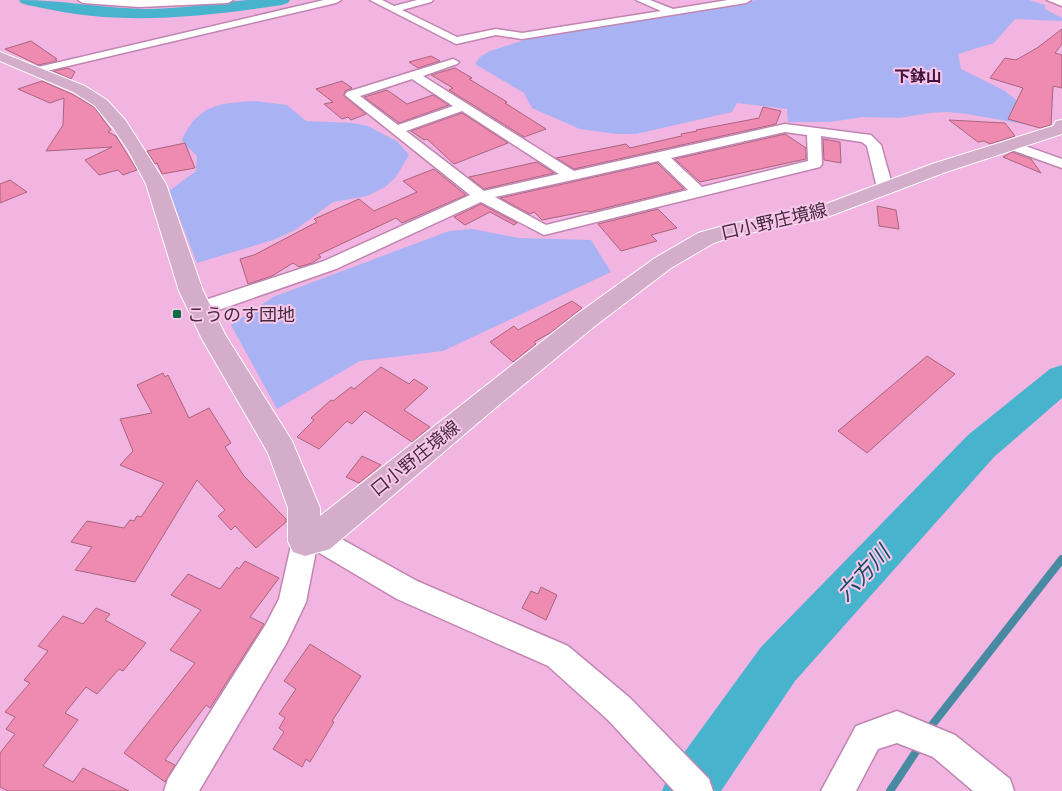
<svg xmlns="http://www.w3.org/2000/svg" width="1062" height="791" viewBox="0 0 1062 791" font-family="Quicksand,'Noto Sans JP',sans-serif">
<style>
.green{fill:#a9b3f3}
.lines{fill:none;stroke-linecap:round;stroke-linejoin:round}
.stream{stroke:#478aa2;stroke-width:8}
.river{fill:#48b3cd;fill-rule:evenodd}
.building{fill:#ef8bb1;stroke:#a9657e}
.minor-casing{stroke:#c085b0;stroke-width:3}
.major-casing{stroke:#fff;stroke-width:2}
.minor{fill:#fff;fill-rule:evenodd}
.major{fill:#d4adca;fill-rule:evenodd}
.poi-dot{fill:#0d6c41;stroke:#f8c6ea;stroke-width:2}
.labels{text-anchor:middle;dominant-baseline:central;stroke-width:4;stroke-linejoin:round;paint-order:stroke}
.far-quarter-label{font-size:16px;font-weight:bold;fill:#44123a;stroke:#f8c6ea}
.street-label{font-size:18px;fill:#442b3d;stroke:#f8c6ea}
.poi-label{font-size:18px;fill:#442b3d;stroke:#f8c6ea;text-anchor:start}
.near-water-label{font-size:22px;font-style:italic;fill:#104e5c;stroke:#f8c6ea}
</style>
<rect width="100%" height="100%" fill="#f2b4e1"/>
<path class="green" d="M 756,0 L 1029,0 L 1045,5 L 1045,9 L 1062,18 L 1062,21 L 1015,19 L 994,43 L 958,54 L 961,69 L 1005,91 L 1026,108 L 1023,124 L 967,114 L 947,112 L 929,113 L 900,118 L 863,117 L 830,122 L 788,122 L 787,109 L 737,103 L 732,112 L 636,134 L 617,134 L 580,129 L 532,108 L 524,93 L 475,64 L 480,57 L 490,51 L 531,38 L 739,5 Z
M 255,101 L 287,105 L 306,121 L 352,123 L 368,126 L 398,142 L 409,155 L 396,177 L 385,187 L 367,196 L 333,202 L 295,230 L 273,240 L 197,263 L 169,191 L 196,171 L 197,156 L 182,141 C 183,135 186,132 189,127 C 206,102 228,103 255,101 Z
M 472,229 L 519,238 L 591,240 L 611,272 L 443,351 L 360,361 L 277,409 L 231,325 L 273,297 L 449,231 Z"/>
<g class="lines">
<path class="stream" d="M 932,725 L 1062,559
M 890,791 L 919,747"/>
<path class="river" d="M 19,0 C 61,0 103,8 145,9 C 180,9 213,3 248,0 C 262,0 276,0 290,0 L 288,3 L 282,5 C 223,14 163,21 103,17 C 77,15 52,10 27,5 L 21,3 Z
M 1062,365 L 1062,398 L 994,457 L 795,681 L 721,791 L 662,791 L 670,772 L 761,647 L 968,435 L 1050,369 Z"/>
</g>
<path class="building" d="M 1062,29 L 1062,44 L 1055,53 L 1062,55 L 1062,88 L 1053,86 L 1051,125 L 1040,128 L 1008,119 L 1023,88 L 990,78 L 1005,58 L 1016,60 L 1037,48 Z
M 31,41 L 57,59 L 55,59 L 57,61 L 38,65 L 5,49 Z
M 431,56 L 440,61 L 418,68 L 409,62 Z
M 68,68 L 75,72 L 71,79 L 53,71 Z
M 455,68 L 472,78 L 469,79 L 507,102 L 505,103 L 546,129 L 524,137 L 449,90 L 453,88 L 431,75 Z
M 42,81 L 72,94 L 94,107 L 111,130 L 108,132 L 116,136 L 137,170 L 123,175 L 118,170 L 99,175 L 85,160 L 112,147 L 46,151 L 63,125 L 64,98 L 50,103 L 18,89 Z
M 342,81 L 352,88 L 345,91 L 344,96 L 366,114 L 351,120 L 348,117 L 342,119 L 324,104 L 333,102 L 316,89 Z
M 387,90 L 407,104 L 433,95 L 449,105 L 399,123 L 364,97 Z
M 763,107 L 781,111 L 776,124 L 574,169 L 556,158 L 626,144 L 630,148 L 677,137 L 682,136 L 681,134 L 697,131 L 696,130 L 759,118 Z
M 462,113 L 508,143 L 454,164 L 427,139 L 424,140 L 411,131 Z
M 949,120 L 1005,123 L 1015,136 L 990,144 L 984,141 L 978,142 Z
M 785,134 L 806,148 L 806,159 L 700,182 L 675,159 Z
M 823,139 L 840,142 L 841,163 L 824,160 Z
M 185,143 L 195,168 L 162,174 L 157,163 L 155,164 L 147,151 Z
M 1012,152 L 1031,159 L 1041,173 L 1003,157 Z
M 537,162 L 554,173 L 484,189 L 469,177 Z
M 657,163 L 684,189 L 589,212 L 588,211 L 542,220 L 534,212 L 530,214 L 500,198 Z
M 434,169 L 466,195 L 402,223 L 396,218 L 318,255 L 321,257 L 312,263 L 299,267 L 293,263 L 272,276 L 248,284 L 240,259 L 254,255 L 317,222 L 314,219 L 359,199 L 374,211 L 417,192 L 403,181 Z
M 10,180 L 27,192 L 0,203 L 0,184 Z
M 481,204 L 517,223 L 514,225 L 490,212 L 465,225 L 454,217 Z
M 877,206 L 896,210 L 899,229 L 879,226 Z
M 658,209 L 677,228 L 651,235 L 657,241 L 621,251 L 598,224 Z
M 572,301 L 582,308 L 550,333 L 534,342 L 536,344 L 513,362 L 490,342 L 514,326 L 518,330 Z
M 927,356 L 955,374 L 867,453 L 838,431 Z
M 381,367 L 409,384 L 414,379 L 428,388 L 404,410 L 430,427 L 412,442 L 365,411 L 352,424 L 347,421 L 319,449 L 297,437 L 314,420 L 311,418 L 331,400 L 333,401 L 351,387 L 354,389 Z
M 163,373 L 165,377 L 168,375 L 189,418 L 209,408 L 231,443 L 225,447 L 244,476 L 286,519 L 286,522 L 256,548 L 235,526 L 231,530 L 218,516 L 225,510 L 197,480 L 135,582 L 75,570 L 92,547 L 71,542 L 87,521 L 124,528 L 130,520 L 134,521 L 137,516 L 141,517 L 164,483 L 120,465 L 133,451 L 120,419 L 152,413 L 137,385 Z
M 362,456 L 381,465 L 359,483 L 346,477 Z
M 245,561 L 279,578 L 250,617 L 264,624 L 210,708 L 206,705 L 165,760 L 175,765 L 165,782 L 124,753 L 195,663 L 170,650 L 201,610 L 171,595 L 188,574 L 220,589 L 237,567 L 239,569 Z
M 541,587 L 557,595 L 546,620 L 522,608 L 531,591 L 538,594 Z
M 96,608 L 110,614 L 105,620 L 146,643 L 123,671 L 119,669 L 97,694 L 86,687 L 65,713 L 78,720 L 43,766 L 73,782 L 83,768 L 129,791 L 8,791 L 0,787 L 0,753 L 15,734 L 6,729 L 15,717 L 5,712 L 30,683 L 24,680 L 48,651 L 38,646 L 63,616 L 83,624 Z
M 310,644 L 361,676 L 332,721 L 334,722 L 310,762 L 306,759 L 302,767 L 273,749 L 284,732 L 279,728 L 285,718 L 279,714 L 296,689 L 284,681 Z"/>
<g class="lines">
<defs>
<path id="minor" d="M 78,0 L 233,0 L 228,3 L 139,7 L 83,3 Z
M 324,0 L 341,0 L 336,3 L 34,74 L 28,71 L 34,68 Z
M 370,0 L 382,0 L 394,6 L 417,0 L 433,0 L 431,2 L 402,10 L 457,37 L 496,29 L 522,33 L 661,11 L 636,0 L 650,0 L 673,9 L 728,0 L 751,0 L 746,3 L 522,39 L 496,35 L 456,44 Z
M 1047,0 L 1062,0 L 1062,6 Z
M 453,59 L 459,62 L 457,64 L 423,76 L 574,171 L 785,124 L 871,135 L 881,145 L 893,188 L 890,191 L 880,191 L 877,188 L 867,146 L 862,142 L 821,136 L 822,164 L 820,167 L 544,235 L 481,202 L 336,269 L 207,314 L 200,315 L 193,314 L 191,309 L 193,304 L 324,261 L 470,195 L 345,95 L 347,92 ZM 412,79 L 453,106 L 398,125 L 360,96 ZM 462,111 L 559,174 L 484,191 L 406,131 ZM 785,132 L 807,135 L 808,161 L 702,187 L 671,158 ZM 658,161 L 688,190 L 546,225 L 495,197 Z
M 1011,141 L 1062,159 L 1062,168 L 1006,148 L 1004,145 L 1006,142 Z
M 318,526 L 417,581 L 568,646 L 630,698 L 709,779 L 713,791 L 674,791 L 608,720 L 548,666 L 397,599 L 316,551 L 306,602 L 286,644 L 199,791 L 164,791 L 168,779 L 266,624 L 279,599 L 292,541 L 296,533 L 305,529 L 309,530 Z
M 897,711 L 955,735 L 1010,779 L 1014,791 L 973,791 L 933,757 L 897,743 L 878,749 L 856,791 L 821,791 L 856,726 Z"/>
<path id="major" d="M 0,52 L 85,86 L 107,100 L 126,121 L 166,184 L 203,291 L 226,336 L 292,441 L 320,508 L 320,516 L 577,314 L 655,258 L 698,233 L 730,224 L 810,210 L 932,164 L 1053,126 L 1056,121 L 1062,120 L 1062,134 L 946,172 L 822,219 L 734,236 L 714,243 L 671,268 L 595,326 L 500,404 L 330,549 L 305,556 L 293,552 L 288,541 L 288,508 L 268,453 L 202,339 L 179,291 L 146,184 L 129,152 L 113,128 L 95,106 L 73,92 L 0,61 Z"/>
</defs>
<use href="#minor" class="minor-casing"/>
<use href="#major" class="major-casing"/>
<use href="#minor" class="minor"/>
<use href="#major" class="major"/>
</g>
<rect class="poi-dot" x="172" y="309" width="10" height="10" rx="2.5"/>
<g class="labels">
<g class="far-quarter-label">
<text x="918" y="76">下鉢山</text>
</g>
<g class="street-label">
<text transform="translate(774 221) rotate(-13)">口小野庄境線</text>
<text transform="translate(415 458) rotate(-39)">口小野庄境線</text>
</g>
<g class="poi-label">
<text x="187" y="314">こうのす団地</text>
</g>
<g class="near-water-label">
<text transform="translate(863 573) rotate(-47)">六方川</text>
</g>
</g>
</svg>
